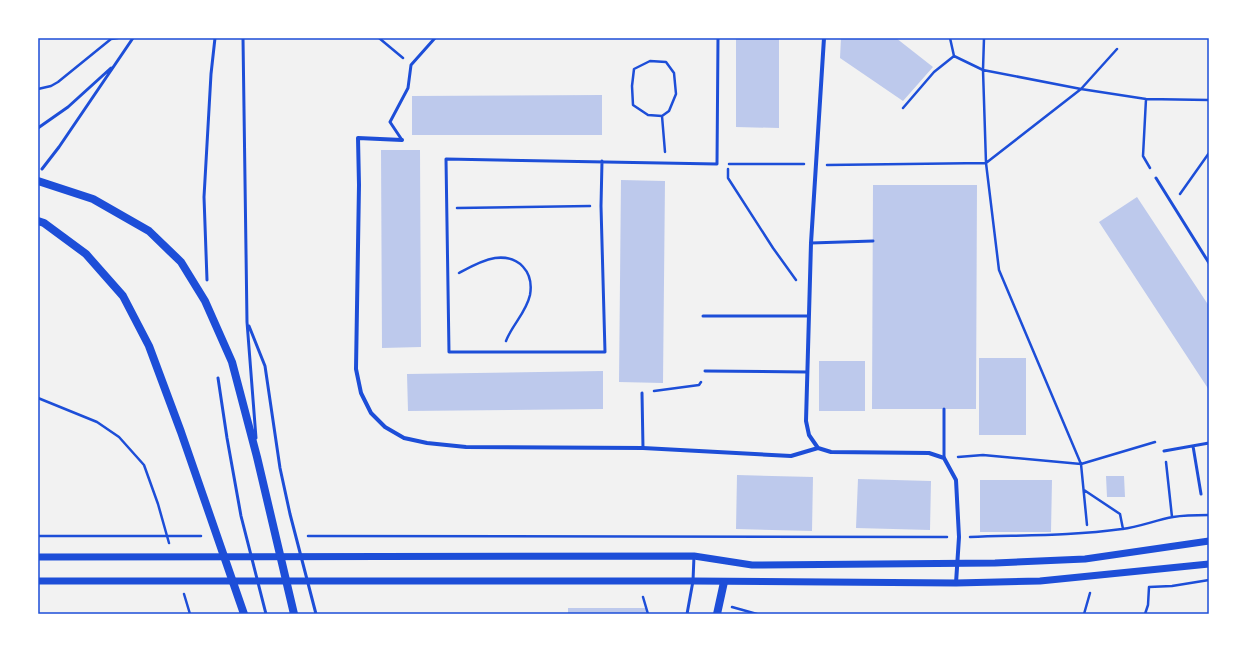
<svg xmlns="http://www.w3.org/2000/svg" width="1247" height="652" viewBox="0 0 1247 652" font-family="'PT Sans Narrow',sans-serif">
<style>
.building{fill:#bdc9ec}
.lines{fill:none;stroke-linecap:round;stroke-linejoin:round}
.path{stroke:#1d4ed8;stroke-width:2.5}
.service{stroke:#1d4ed8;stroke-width:3}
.minor{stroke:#1d4ed8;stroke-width:4}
.tertiary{stroke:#1d4ed8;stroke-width:7}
.secondary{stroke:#1d4ed8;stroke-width:8}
.neatline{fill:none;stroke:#1d4ed8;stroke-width:1.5}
</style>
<rect width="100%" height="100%" fill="#f2f2f2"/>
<path class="building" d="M 736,38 L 779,38 L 779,128 L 736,127 Z
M 841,38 L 896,38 L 933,67 L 903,101 L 840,58 Z
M 602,95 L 602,135 L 412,135 L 412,96 Z
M 381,150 L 420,150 L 421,347 L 382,348 Z
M 621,180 L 665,181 L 663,383 L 619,382 Z
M 873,185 L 977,185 L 976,409 L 872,409 Z
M 1137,197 L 1209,306 L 1209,390 L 1099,222 Z
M 979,358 L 1026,358 L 1026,435 L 979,435 Z
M 819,361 L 865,361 L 865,411 L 819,411 Z
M 603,371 L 603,409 L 408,411 L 407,374 Z
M 737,475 L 813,477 L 812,531 L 736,529 Z
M 1106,476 L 1124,476 L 1125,497 L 1107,497 Z
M 858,479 L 931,481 L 930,530 L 856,528 Z
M 980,480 L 1052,480 L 1051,532 L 980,532 Z
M 568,608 L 646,608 L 646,614 L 568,614 Z"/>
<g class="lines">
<path class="path" d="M 379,38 L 403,58
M 950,38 L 954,56 L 983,70 L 1081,89 L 1117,49
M 984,38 L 983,70 L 986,163 L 999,270 L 1081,464 L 1087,525
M 38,89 L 51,86 L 58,82 L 111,39 L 118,38
M 1146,99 L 1143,156 L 1150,168
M 903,108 L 934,72 L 954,56
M 662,116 L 648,115 L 633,105 L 632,86 L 634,69 L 650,61 L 666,62 L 674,73 L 676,94 L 669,111 L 662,116 L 665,152
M 729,164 L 804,164
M 827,165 L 986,163 L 1081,89 L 1146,99 L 1209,100
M 728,169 L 728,178 L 773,248 L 796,280
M 1180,194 L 1209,153
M 457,208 L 590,206
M 459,273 C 470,267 482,260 495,258 C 519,255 534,272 530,295 C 526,313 512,325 506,341
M 654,391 L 699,385 L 701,382
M 38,398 L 97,422 L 119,437 L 144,465 L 158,504 L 169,543
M 958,457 L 983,455 L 1081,464 L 1155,442
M 1166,462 L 1172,517
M 1084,490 L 1120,514 L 1123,529
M 38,536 L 201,536
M 308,536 L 947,537
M 970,537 C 1021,535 1072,536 1122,529 C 1139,527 1156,520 1173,517 C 1185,515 1197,515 1209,515
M 184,594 L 190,614
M 643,597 L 648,614
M 732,607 L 757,614
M 1084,614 L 1090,593
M 1145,614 L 1148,605 L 1149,587 L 1172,586 L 1209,580"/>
<path class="service" d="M 243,38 L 247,322 L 256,438
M 38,128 L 68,107 L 111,68
M 402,140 L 390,122 L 408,88 L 411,65 L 435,38
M 602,161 L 601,206 L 605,352 L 449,352 L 446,159 L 717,164 L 718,38
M 42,169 L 59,147 L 133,38
M 1156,178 L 1209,263
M 811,243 L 873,241
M 207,280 L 204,197 L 211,74 L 215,38
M 703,316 L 808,316
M 249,326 L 265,366 L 280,468 L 290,514 L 316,614
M 705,371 L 807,372
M 218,378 L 227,438 L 241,516 L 266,614
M 642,393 L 643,448
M 944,409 L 944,458
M 1193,446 L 1201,494
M 1164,451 L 1209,443
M 687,614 L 693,581 L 694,556"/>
<path class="minor" d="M 824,38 L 811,243 L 806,421 L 809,435 L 818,448 L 831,452 L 929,453 L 944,458 L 956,480 L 959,537 L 956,583
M 402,140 L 358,138 L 359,185 L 356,369 L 361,393 L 371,413 L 385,427 L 404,438 L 427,443 L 466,447 L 643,448 L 791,456 L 818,448"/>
<path class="tertiary" d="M 38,557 L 694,556 L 752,565 L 995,563 L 1085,559 L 1209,541
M 38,581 L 693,581 L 956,583 L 1040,581 L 1209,564"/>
<path class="secondary" d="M 38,181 L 93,199 L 149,231 L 181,262 L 205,301 L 232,362 L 257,457 L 294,614
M 38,221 L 44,223 L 86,254 L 123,296 L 149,346 L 181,432 L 244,614
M 717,614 L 724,582"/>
</g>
<rect width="1247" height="652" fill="none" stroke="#ffffff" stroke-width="78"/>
<rect x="39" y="39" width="1169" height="574" class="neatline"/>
</svg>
